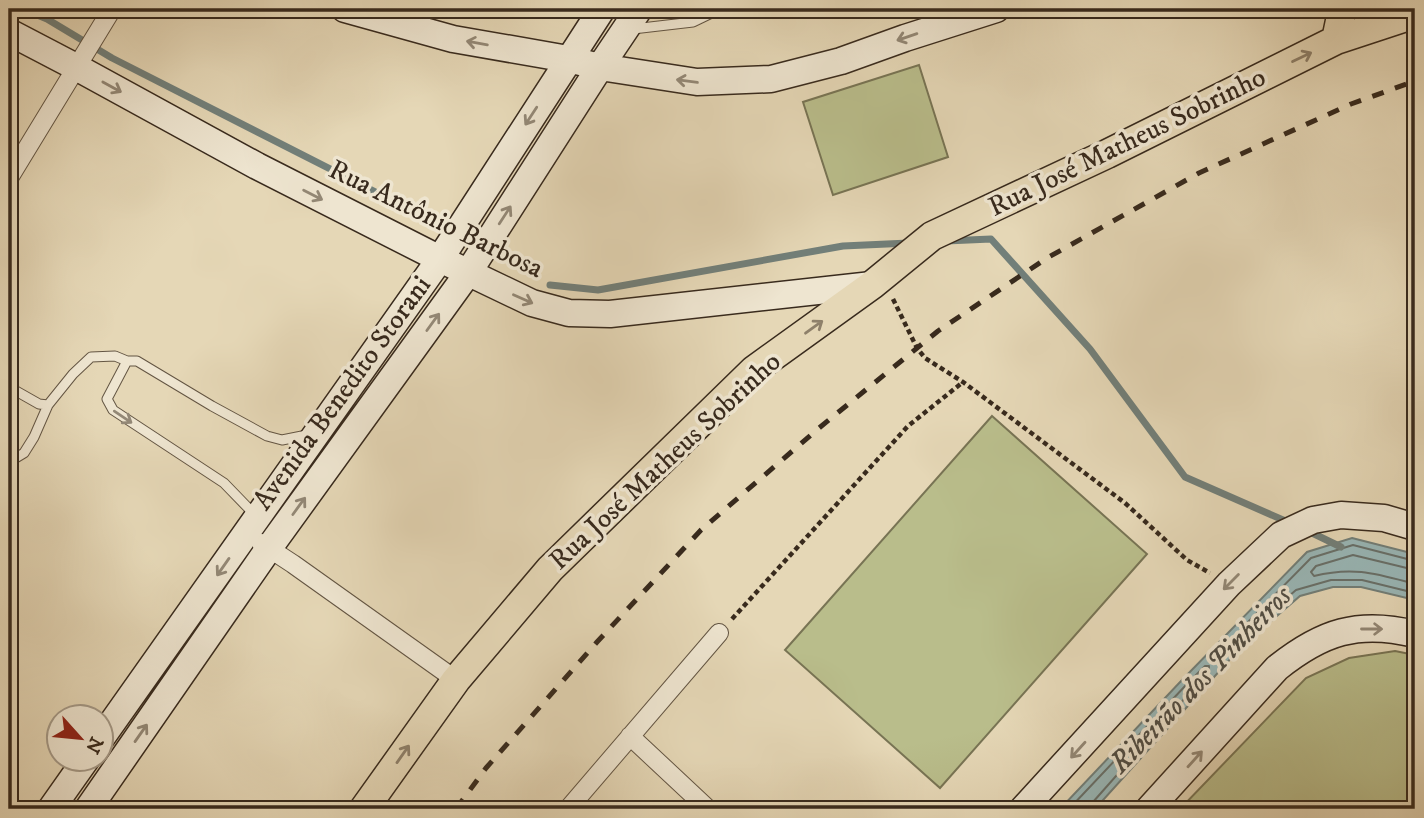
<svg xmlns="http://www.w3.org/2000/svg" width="1424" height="818" viewBox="0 0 1424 818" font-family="'IM FELL DW Pica',serif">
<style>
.green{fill:#b9bd8b;stroke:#787454;stroke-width:2}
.water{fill:#99b7b7;stroke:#727f79;stroke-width:2}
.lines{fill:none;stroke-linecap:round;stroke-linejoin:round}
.shore{stroke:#68706a;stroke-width:2}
.stream{stroke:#727f79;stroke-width:7}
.lane-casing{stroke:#635543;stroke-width:11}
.street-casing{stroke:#635543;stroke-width:20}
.secondary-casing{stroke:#382a1d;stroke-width:29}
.primary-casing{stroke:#382a1d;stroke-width:31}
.path{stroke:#382a1d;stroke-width:4.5;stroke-dasharray:5 3.5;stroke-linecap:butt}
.lane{stroke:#eee5d0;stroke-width:9}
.street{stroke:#eee5d0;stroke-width:18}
.secondary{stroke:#eee5d0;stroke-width:26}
.primary{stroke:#e5d7b6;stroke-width:28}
.rail{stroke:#382a1d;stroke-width:5;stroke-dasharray:12 12;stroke-linecap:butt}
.oneway{stroke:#938876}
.oneway2{stroke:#8e806a}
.labels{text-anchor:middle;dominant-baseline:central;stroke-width:7;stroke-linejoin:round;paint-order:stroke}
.street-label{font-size:28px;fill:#382a1d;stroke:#eee5d0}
.water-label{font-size:30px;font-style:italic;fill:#504d44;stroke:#eee5d0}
</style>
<rect width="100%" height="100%" fill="#e5d7b6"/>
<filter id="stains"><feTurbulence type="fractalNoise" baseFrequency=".00286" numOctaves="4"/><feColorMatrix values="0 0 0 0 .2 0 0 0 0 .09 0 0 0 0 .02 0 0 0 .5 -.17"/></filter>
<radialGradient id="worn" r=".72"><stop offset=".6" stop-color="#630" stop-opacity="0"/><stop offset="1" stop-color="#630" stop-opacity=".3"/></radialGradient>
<path class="green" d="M 919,65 L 948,157 L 833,195 L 803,102 Z
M 992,416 L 1147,554 L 940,788 L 785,650 Z
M 1395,651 L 1415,655 L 1415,809 L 1180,809 L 1306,678 L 1349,658 Z"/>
<path class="water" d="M 1352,538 L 1415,554 L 1415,600 L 1361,587 L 1333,587 L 1300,596 L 1242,646 L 1095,809 L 1060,809 L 1182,680 L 1307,552 Z"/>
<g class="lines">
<path class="shore" d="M 1415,561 L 1353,545 L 1311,558 L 1248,622 L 1247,625 L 1250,628 L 1253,627 L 1296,590 L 1331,580 L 1362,580 L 1415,593
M 1415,570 L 1353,555 L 1316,566 L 1311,572 L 1314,576 C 1354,566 1377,574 1415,584
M 1069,809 L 1187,684 L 1205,666 L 1209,666 L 1209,671 L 1093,802 L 1091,809"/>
<path class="stream" d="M 23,9 L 47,19 L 112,58 L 407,208 L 427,217
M 946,241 L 991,239 L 1090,349 L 1185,477 L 1290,523
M 550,285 L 598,290 L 843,246 L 909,243
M 1308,531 L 1341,547"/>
<defs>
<path id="lane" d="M 633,29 L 693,22 L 720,9
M 127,361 L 107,399 L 113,410 L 224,483 L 255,515
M 9,387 L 39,404 L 48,405 L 73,374 L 91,357 L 115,356 L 127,361 L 137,361 L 212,406 L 267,436 L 282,440 L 307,435
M 9,457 L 14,459 L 24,453 L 34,437 L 48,405"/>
<path id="street" d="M 9,178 L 112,9
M 261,543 L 293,564 L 456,680
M 630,736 L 708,809
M 568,809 L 719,633"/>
<path id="secondary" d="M 345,9 L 453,39 L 568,59 L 600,67 L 697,82 L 771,79 L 841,61 L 905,38 L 996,9
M 9,32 L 76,67 L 257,166 L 440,259 L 532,303 L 569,313 L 610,314 L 872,285
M 102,737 L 440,259 L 602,9
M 51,809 L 87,758
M 88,809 L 269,548 L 468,273 L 600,67 L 639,9
M 1023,809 L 1229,584 L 1281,535 L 1313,520 L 1341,515 L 1384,518 L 1415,527
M 1149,809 L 1277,668 C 1322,632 1358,620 1415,634"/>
<path id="primary" d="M 1336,40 L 1340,21 L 1340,9
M 364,809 L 456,680 L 550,569 L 754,370 L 872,285 L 932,236 L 1107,154 L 1336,40 L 1415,14"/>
</defs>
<use href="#lane" class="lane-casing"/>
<use href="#street" class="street-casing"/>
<use href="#secondary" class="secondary-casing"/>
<use href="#primary" class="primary-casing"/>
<path class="path" d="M 893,299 L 917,348 L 925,358 L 963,382 L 1125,503 L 1187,560 L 1210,573
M 732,619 L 908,426 L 963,382"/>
<use href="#lane" class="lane"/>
<use href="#street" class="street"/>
<use href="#secondary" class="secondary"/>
<use href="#primary" class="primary"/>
<path class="rail" d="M 456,809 L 486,768 L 597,642 L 701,530 L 819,428 L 938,331 L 1047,258 L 1199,173 L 1351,104 L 1415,81"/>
</g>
<defs><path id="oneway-shaft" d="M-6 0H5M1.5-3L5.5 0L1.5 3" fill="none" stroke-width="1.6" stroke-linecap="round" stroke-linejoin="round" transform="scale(1.75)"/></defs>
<g class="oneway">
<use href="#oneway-shaft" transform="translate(907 37) rotate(161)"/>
<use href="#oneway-shaft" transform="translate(477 43) rotate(-170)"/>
<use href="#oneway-shaft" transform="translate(687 81) rotate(-172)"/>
<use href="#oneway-shaft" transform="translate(112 87) rotate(29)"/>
<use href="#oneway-shaft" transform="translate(531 116) rotate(123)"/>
<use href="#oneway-shaft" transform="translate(313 195) rotate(27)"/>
<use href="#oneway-shaft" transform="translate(505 215) rotate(-57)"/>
<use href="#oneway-shaft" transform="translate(523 299) rotate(24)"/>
<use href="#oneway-shaft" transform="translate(433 322) rotate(-54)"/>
<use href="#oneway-shaft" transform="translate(123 417) rotate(34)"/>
<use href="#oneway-shaft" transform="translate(299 506) rotate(-54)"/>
<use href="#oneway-shaft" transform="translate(223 567) rotate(125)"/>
<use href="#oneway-shaft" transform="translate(1231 582) rotate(135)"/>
<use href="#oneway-shaft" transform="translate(1372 629)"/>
<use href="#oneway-shaft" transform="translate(141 733) rotate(-55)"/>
<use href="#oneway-shaft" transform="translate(1078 750) rotate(132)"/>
<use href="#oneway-shaft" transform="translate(1195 759) rotate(-48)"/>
</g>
<g class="oneway2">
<use href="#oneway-shaft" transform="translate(1302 57) rotate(-26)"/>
<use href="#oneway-shaft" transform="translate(814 327) rotate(-36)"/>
<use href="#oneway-shaft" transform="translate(403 754) rotate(-55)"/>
</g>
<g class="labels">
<g class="street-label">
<text transform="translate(1127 142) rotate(-26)">Rua José Matheus Sobrinho</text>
<text transform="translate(436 219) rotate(26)">Rua Antônio Barbosa</text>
<text transform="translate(342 393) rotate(-54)">Avenida Benedito Storani</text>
<text transform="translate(665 461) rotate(-43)">Rua José Matheus Sobrinho</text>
</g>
<g class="water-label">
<text transform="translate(1201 680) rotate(-46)">Ribeirão dos Pinheiros</text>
</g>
</g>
<rect width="1424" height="818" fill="none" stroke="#e5d7b6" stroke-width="35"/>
<rect x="10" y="10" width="1403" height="797" fill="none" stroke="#382a1d" stroke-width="3.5"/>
<rect x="18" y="18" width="1389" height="783" fill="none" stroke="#382a1d" stroke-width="2"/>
<g transform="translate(80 738) rotate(117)"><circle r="33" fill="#eee5d0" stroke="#a59a88" stroke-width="2"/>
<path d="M0-5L12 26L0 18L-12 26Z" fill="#8f2418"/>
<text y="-10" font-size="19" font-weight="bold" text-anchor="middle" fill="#382a1d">N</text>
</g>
<rect width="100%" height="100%" filter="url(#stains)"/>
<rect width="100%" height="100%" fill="url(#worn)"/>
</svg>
